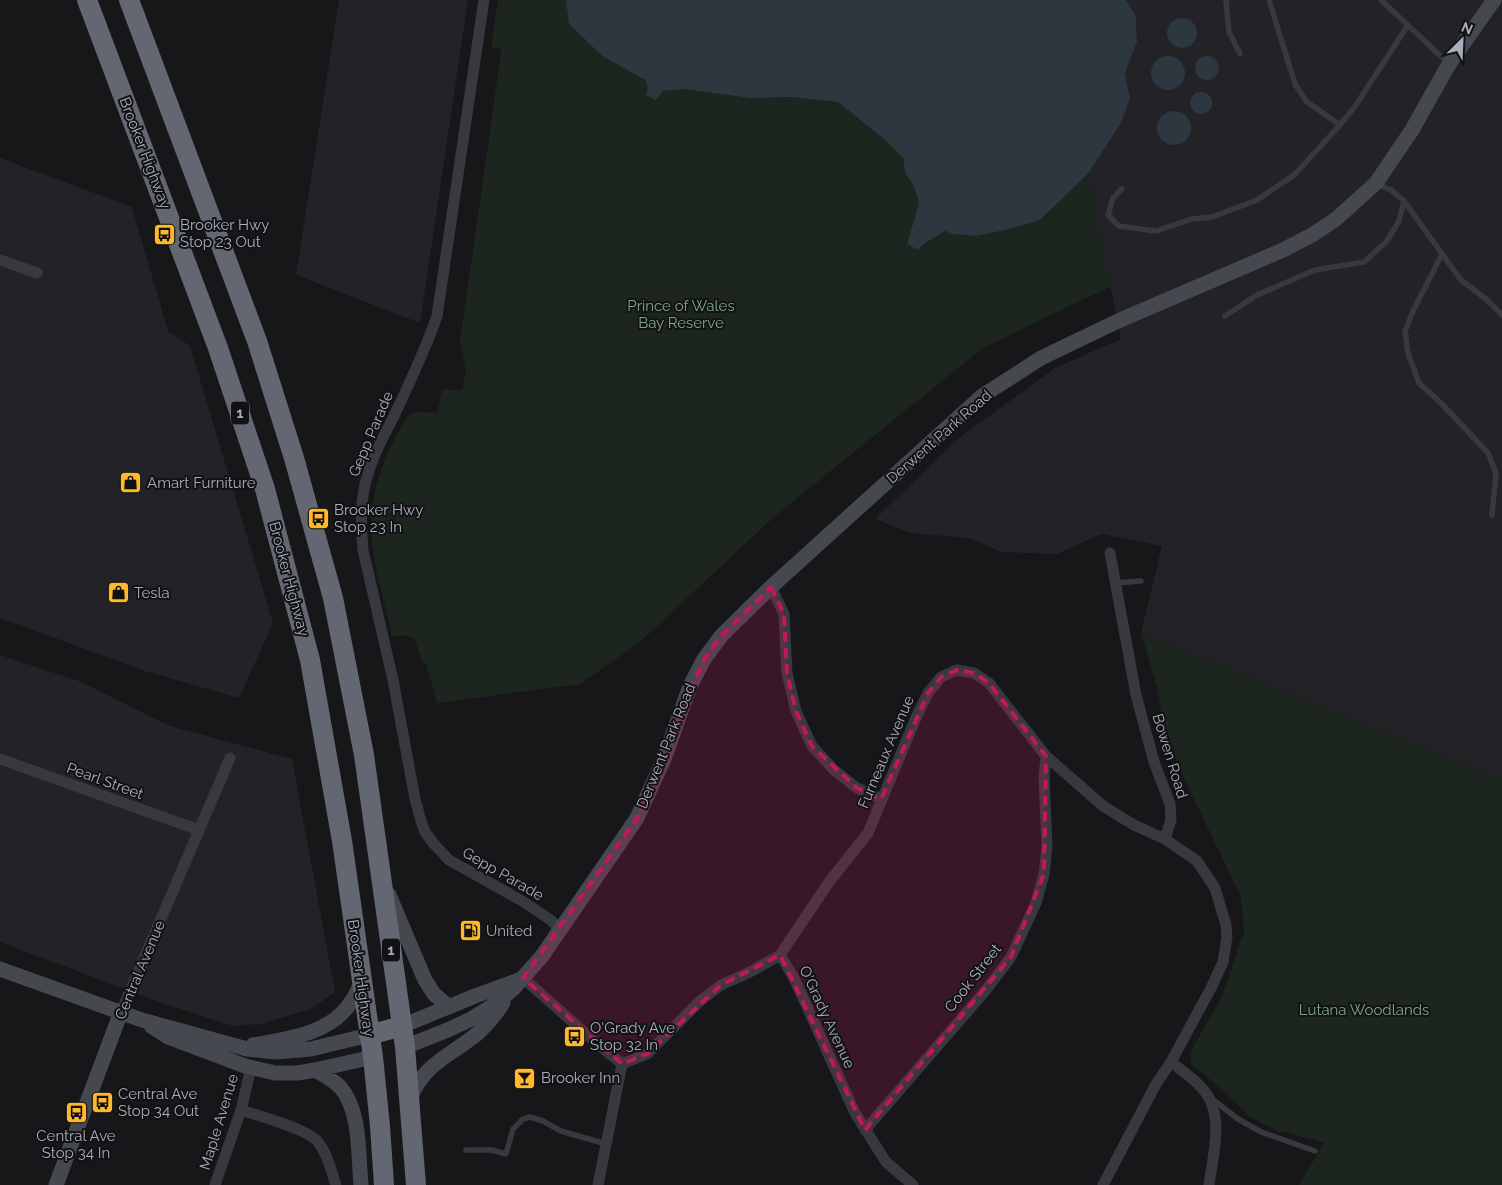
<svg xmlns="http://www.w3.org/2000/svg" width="1502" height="1185" viewBox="0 0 1502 1185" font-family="Raleway,sans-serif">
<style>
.built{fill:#232327}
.green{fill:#1d261e}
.water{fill:#2c3740}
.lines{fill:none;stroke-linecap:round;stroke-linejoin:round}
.lane{stroke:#38393f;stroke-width:5.5}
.street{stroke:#38393f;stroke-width:11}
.secondary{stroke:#464850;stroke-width:15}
.highway{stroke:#636771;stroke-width:20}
.marked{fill:#c2185b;fill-opacity:0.2;stroke:#c2185b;stroke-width:4;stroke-dasharray:10 6;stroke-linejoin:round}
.labels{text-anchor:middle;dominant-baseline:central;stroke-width:4;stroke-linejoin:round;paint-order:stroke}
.shield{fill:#121215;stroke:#7b7f89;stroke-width:1}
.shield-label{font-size:14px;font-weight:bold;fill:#a8aebb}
.street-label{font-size:15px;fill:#a8aebb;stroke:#121215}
.poi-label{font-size:15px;fill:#a8aebb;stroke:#121215;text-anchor:start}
.park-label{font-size:15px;fill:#7da880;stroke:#121215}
</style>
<rect width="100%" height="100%" fill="#17171a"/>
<path class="built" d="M 339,0 L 468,0 L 420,323 L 296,275 Z
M 1126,0 L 1502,0 L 1502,780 L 1141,633 L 1162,546 L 1101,534 L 1057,554 L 1002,552 L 969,538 L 910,533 L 875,519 L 959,438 L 1055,368 L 1121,339 L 1088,174 L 1121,123 L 1130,98 L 1125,73 L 1137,42 L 1136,16 Z
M 0,158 L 132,207 L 168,331 L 190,346 L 273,623 L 239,698 L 145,671 L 0,618 Z
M 0,655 L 79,681 L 170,726 L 292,759 L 335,992 L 311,1009 L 261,1024 L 233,1026 L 159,1002 L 0,942 Z"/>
<path class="green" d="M 498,0 L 566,0 L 569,25 L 602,56 L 645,80 L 648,87 L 663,91 L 683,89 L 751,98 L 791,97 L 838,102 L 885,140 L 903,158 L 905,172 L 914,187 L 919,203 L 907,244 L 918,250 C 923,242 937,237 945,231 L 953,234 L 1040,220 L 1088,174 L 1111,286 L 983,348 L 776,515 L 640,642 L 580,684 L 437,703 L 426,663 L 423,663 L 414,638 L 404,635 L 392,636 C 386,608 377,579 373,550 C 365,500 383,457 408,415 L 416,412 L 437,413 L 442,390 L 462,390 L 466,370 L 460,341 L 493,111 L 501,49 L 491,48 Z
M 1141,633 L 1502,780 L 1502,1185 L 1299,1185 L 1324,1143 L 1286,1132 L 1280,1133 L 1249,1116 L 1222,1089 L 1191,1064 L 1190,1053 L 1222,996 L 1244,932 L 1241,897 L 1182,774 L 1170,743 L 1162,718 L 1158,691 Z"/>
<path class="water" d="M 566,0 L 1126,0 L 1136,16 L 1137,42 L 1125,73 L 1130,98 L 1121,123 L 1088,174 L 1040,220 L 1005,230 L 975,236 L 953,234 L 945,231 C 937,237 923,242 918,250 L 907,244 L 919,203 L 914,187 L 905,172 L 903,158 L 885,140 L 838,102 L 791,97 L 751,98 L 683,89 L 663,91 L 656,100 L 646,95 L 648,87 L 645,80 L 602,56 L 569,24 Z
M1167 33a15 15 0 1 1 30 0a15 15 0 1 1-30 0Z
M1151 73a17 17 0 1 1 34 0a17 17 0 1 1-34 0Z
M1195 68a12 12 0 1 1 24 0a12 12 0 1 1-24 0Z
M1190 103a11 11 0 1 1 22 0a11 11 0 1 1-22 0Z
M1157 128a17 17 0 1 1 34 0a17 17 0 1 1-34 0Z"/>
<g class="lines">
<path class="lane" d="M 1226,0 L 1229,32 L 1240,54
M 1269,0 L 1295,84 L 1307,102 L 1340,125
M 1381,0 L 1448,63
M 1376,183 L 1391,190 L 1404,201 L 1461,280 L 1486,299 L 1502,315
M 1122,189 L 1113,198 L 1108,215 L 1119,226 L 1156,231 L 1192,219 L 1212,217 L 1257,200 L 1294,175 L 1340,125 L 1356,105 L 1408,25
M 1442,254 L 1414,309 L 1405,331 L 1408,353 L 1419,383 L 1442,404 L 1488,453 L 1496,473 L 1492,515
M 1225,316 L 1257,295 L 1315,270 L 1364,262 L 1387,241 L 1399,221 L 1404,201
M 1117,583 L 1141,581
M 1211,1098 L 1238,1119 L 1261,1132 L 1315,1151
M 466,1150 L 492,1150 L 506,1154 L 513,1129 L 523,1119 L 530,1117 L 543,1121 L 561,1131 L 606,1144"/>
<path class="street" d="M 484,0 L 437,316 C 425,351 409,384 393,418 C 382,439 370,462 365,485 C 360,506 361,529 363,550 L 393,680 L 415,799 L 421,821 L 425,832 L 433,843 L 449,860 L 524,902 L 552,921 L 560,931
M 0,260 L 37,273
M 1110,553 L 1136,695 L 1154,762 L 1170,804 L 1171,820 L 1165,839
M 771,587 L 784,614 L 787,673 L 796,711 L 812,746 L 834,770 L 857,788 L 881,799
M 0,759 L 199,830
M 780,955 L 829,882 L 868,833 L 915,720 L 928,693 L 941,677 L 957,670 L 974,673 L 989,683 L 1046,756 L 1103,806 L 1134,825 L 1165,839 L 1197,861 L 1215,888 L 1226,925 L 1227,937 L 1223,962 L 1211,988 L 1171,1062 L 1156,1084 L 1103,1185
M 523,978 L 601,1047 L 622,1064 L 647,1054 L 700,1001 L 721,985 L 750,972 L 780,955 L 794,978 L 855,1113 L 886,1162 L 913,1185
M 121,1012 L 230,758
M 1171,1062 C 1181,1070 1192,1077 1201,1087 C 1226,1113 1213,1154 1209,1185
M 241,1110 C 259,1116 308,1129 318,1142 C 328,1154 331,1171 336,1185
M 865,1130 L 986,990 L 1011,957 L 1036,903 L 1044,874 L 1047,846 L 1044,777 L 1046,756
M 215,1185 L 241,1110 L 251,1068
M 598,1185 L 622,1064"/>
<path class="secondary" d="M 389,895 L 425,980 L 434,994 L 449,1007
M 0,969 L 142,1020 L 247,1049 L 276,1052 L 311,1049 L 369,1035
M 151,1026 L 168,1037 L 245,1066 L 275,1073 L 298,1073 L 315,1070 L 373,1057
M 402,1026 L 475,996 L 519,980
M 253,1045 C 287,1039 331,1034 351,1002 C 356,996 358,988 362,981
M 405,1047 L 450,1029 L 471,1019 L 494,1005 L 513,989 L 542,956 L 637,818 L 664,759 L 690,686 L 704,659 L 722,635 L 771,587 L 982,396 L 1041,358 L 1118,321 L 1283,250 L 1312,235 L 1336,219 L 1376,183 L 1412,130 L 1449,64 L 1494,0
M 315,1070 C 324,1075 334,1080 341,1088 C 361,1112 358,1155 361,1185
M 410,1100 C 422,1064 452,1055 478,1033 C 488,1024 496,1014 503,1003
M 56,1185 L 121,1012"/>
<path class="highway" d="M 87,0 L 218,348 L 265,489 L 310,660 L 342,841 L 373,1057 L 380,1126 L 384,1185
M 129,0 L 257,341 L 294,458 L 333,598 L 364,755 L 405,1047 L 416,1185
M 369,1035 L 402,1026"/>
</g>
<path class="marked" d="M 771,587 L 784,614 L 787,673 L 796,711 L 812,746 L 857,788 L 881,799 L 928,693 L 941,677 L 957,670 L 974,673 L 989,683 L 1046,756 L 1044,874 L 1011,957 L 865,1130 L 780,955 L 721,985 L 647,1054 L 622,1064 L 523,978 L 637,818 L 704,659 L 722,635 Z"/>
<defs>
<symbol id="bus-square" viewBox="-11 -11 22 22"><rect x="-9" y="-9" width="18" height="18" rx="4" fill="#ffb82a" stroke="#121215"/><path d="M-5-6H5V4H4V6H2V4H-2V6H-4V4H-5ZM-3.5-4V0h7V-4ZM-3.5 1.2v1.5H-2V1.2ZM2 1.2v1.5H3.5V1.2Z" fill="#111"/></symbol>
<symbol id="shop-square" viewBox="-11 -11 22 22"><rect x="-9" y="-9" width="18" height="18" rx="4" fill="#ffb82a" stroke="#121215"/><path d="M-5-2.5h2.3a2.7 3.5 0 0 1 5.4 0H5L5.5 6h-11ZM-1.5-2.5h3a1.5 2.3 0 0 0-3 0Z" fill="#111"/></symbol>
<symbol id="fuel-square" viewBox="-11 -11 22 22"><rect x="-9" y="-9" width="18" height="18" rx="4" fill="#ffb82a" stroke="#121215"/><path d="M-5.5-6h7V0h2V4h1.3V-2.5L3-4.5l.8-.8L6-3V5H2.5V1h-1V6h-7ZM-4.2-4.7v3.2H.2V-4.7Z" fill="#111"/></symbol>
<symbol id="bar-square" viewBox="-11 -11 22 22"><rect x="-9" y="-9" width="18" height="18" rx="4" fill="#ffb82a" stroke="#121215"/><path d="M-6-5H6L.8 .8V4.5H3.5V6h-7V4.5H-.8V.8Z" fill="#111"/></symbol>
</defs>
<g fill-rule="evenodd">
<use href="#bus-square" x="152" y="222" width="25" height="25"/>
<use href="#shop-square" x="118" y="470" width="25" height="25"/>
<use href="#bus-square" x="306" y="506" width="25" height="25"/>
<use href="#shop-square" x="106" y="580" width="25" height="25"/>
<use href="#fuel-square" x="458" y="918" width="25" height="25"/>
<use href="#bus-square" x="562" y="1024" width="25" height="25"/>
<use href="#bar-square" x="512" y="1066" width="25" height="25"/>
<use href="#bus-square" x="90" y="1090" width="25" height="25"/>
<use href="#bus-square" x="64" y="1100" width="25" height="25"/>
</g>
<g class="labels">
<g class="shield">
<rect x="231" y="401.5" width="18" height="23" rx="4"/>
<rect x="382" y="938.5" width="18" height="23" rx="4"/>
</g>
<g class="shield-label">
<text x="240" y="413">1</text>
<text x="391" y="950">1</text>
</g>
<g class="street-label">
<text transform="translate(145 153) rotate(69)">Brooker Highway</text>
<text transform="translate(371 434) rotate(-67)">Gepp Parade</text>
<text transform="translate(939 437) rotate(-41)">Derwent Park Road</text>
<text transform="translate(289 579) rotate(75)">Brooker Highway</text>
<text transform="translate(666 746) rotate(-68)">Derwent Park Road</text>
<text transform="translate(886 752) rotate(-67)">Furneaux Avenue</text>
<text transform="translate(1170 756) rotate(73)">Bowen Road</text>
<text transform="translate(105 781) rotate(20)">Pearl Street</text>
<text transform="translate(503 874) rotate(30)">Gepp Parade</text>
<text transform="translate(140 970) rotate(-67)">Central Avenue</text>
<text transform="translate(361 978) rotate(82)">Brooker Highway</text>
<text transform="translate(973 978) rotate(-52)">Cook Street</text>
<text transform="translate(827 1017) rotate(65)">O'Grady Avenue</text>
<text transform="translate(219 1122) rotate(-73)">Maple Avenue</text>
</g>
<g class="poi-label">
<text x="180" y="225">Brooker Hwy<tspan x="180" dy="17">Stop 23 Out</tspan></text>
<text x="147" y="483">Amart Furniture</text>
<text x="334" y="510">Brooker Hwy<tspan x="334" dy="17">Stop 23 In</tspan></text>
<text x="134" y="593">Tesla</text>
<text x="486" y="931">United</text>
<text x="590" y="1028">O'Grady Ave<tspan x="590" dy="17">Stop 32 In</tspan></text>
<text x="541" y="1078">Brooker Inn</text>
<text x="118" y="1094">Central Ave<tspan x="118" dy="17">Stop 34 Out</tspan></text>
<text x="76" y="1136" text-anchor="middle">Central Ave<tspan x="76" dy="17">Stop 34 In</tspan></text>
</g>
<g class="park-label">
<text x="681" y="306">Prince of Wales<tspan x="681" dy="17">Bay Reserve</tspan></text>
<text x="1364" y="1010">Lutana Woodlands</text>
</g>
</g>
<g transform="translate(1462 40) rotate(24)" stroke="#121215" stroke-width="4" paint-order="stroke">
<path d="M0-4L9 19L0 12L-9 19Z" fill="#a8aebb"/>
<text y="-8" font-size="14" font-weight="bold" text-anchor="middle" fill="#a8aebb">N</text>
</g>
</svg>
